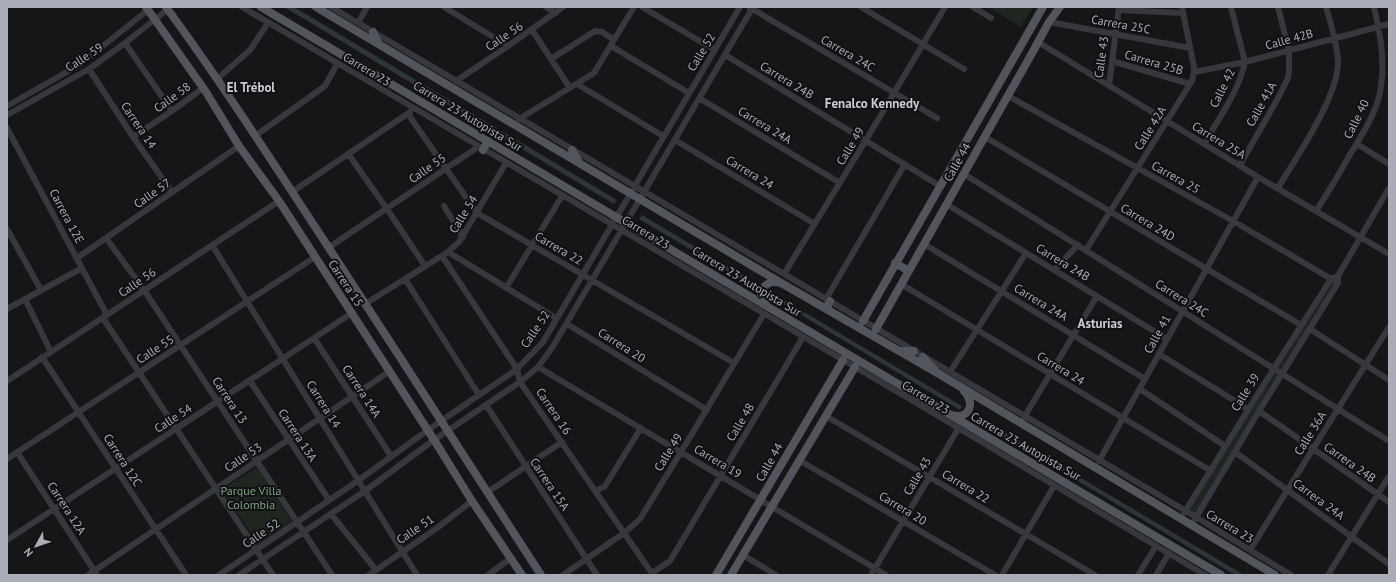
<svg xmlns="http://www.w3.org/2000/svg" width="1396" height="582" viewBox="0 0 1396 582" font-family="'PT Sans',sans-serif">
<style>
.green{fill:#1e261f}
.water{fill:#2c353c}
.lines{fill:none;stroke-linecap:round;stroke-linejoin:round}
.minor{stroke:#37383d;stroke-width:6}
.major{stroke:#53555c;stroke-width:8}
.labels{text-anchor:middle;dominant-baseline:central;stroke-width:4;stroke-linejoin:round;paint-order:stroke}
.street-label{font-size:12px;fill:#a8adb8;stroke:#111113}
.park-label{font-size:12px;fill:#7fa381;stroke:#111113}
.neighbourhood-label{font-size:13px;font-weight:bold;fill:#c9ccd4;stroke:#111113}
</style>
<rect width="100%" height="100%" fill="#161618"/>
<path class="green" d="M 989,7 L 1033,7 L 1021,27 Z
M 1331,279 L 1338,283 L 1196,518 L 1186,511 Z
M 257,467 L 292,521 L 259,544 L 221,490 Z"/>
<path class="water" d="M 284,7 L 294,7 L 617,200 L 614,204 Z
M 642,215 L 756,283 L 754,287 L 639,219 Z
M 774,294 L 962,406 L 960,410 L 771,297 Z
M 979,417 L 1244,575 L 1235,575 L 976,420 Z"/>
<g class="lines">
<path class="minor" d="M 242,7 L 918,404 L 1205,575
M 331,7 L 1186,511 L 1291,575
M 444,7 L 508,46
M 546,7 L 556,13
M 642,7 L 715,50
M 749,7 L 937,118
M 861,7 L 964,69
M 973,7 L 991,18
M 1119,10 L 1183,13
M 1049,22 L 1190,48
M 358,23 L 367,7
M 532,30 L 570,88
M 1038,42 L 1258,177 L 1389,254
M 125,43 L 172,111
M 611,46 L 689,93
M 725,55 L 940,186
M 551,59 L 595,31 L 602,32 L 614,40
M 1112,61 L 1190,84
M 89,69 L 133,137 L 172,192
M 1194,72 L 1245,62 L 1389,24
M 217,79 L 250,50 L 268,23
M 456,81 L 508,46 L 563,7
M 577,84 L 663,136
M 1109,86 L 1119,7
M 1008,96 L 1233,221 L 1338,283
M 699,98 L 840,183
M 7,106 L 79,65 L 148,10
M 408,114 L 477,213 L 734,363
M 7,115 L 89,69 L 125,43 L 168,9
M 519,119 L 594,73 L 634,7
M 7,128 L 107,315
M 255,136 L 325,86 L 337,64
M 133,137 L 172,111 L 203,88
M 985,137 L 1301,325
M 675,140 L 815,224
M 1204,144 C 1219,118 1239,91 1245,62 L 1231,7
M 1357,144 L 1389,164
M 349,155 L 387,209 L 425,266
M 1240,165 L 1277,100 L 1288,78 L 1289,71 L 1289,51 L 1278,7
M 964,174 L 1389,441
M 1278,188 C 1296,158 1339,96 1338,61 C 1337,43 1331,25 1326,7
M 292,192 L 410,112
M 946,204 L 1167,339
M 444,206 L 463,237
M 1316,211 C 1327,194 1338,176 1348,158 C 1361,136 1378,112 1381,86 C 1385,59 1380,33 1374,7
M 7,229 L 41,290
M 106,238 L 144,290 L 332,575
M 924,244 L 1145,379
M 212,245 L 417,575
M 328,248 L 478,147
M 1086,250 L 1192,81 L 1194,72 L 1194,67 L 1182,7
M 448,252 L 556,318
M 442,256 L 517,369 L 520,382 L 653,575
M 77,258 L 239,146
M 1054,270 L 1078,245
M 784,274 L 866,140 L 945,7
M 405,279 L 479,395
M 901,284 L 1211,471
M 506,288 L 562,196
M 25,299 L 51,352
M 826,299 L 905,164
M 365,304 L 448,252 L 459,242 L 506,163
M 7,309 L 82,268
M 103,318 L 273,575
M 567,324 L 707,410
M 1310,329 L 1389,380
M 314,338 L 391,456
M 1159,354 L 1248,409
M 42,357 L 186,575
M 538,367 L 886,575
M 950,372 L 1026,253
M 7,381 L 279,201
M 250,381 L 329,500
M 1140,389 L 1225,446
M 486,405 L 597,575
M 1259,411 L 1389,502
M 826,416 L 1095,575
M 1023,419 L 1097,296
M 17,452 L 97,575
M 1235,452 L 1389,564
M 7,459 L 315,257
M 799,460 L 995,575
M 1099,461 L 1258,177
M 596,491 L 605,486 L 641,428
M 488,492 L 562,442
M 1184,513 L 1274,368 L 1331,279 L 1335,277
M 331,514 L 376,570
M 1194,521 L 1259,411 L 1338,283 L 1338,276 L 1389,188
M 7,540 L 352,313
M 1250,550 L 1389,327
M 743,555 L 776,575
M 652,573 L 670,561 L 803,337
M 88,575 L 390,371
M 219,575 L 359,480 L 425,432 L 517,369 L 543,342 L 740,7
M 239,575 L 365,491 L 431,442 L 520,382 L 538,367 L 552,348 L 753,7
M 369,575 L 437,528 L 472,501
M 488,575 L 511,558
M 563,575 L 624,533 L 640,519 L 681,452 L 764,314
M 871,575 L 958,429
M 1002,575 L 1054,486
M 1138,575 L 1156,546
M 1156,575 L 1169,553
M 1328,575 L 1389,476"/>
<path class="major" d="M 146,7 L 206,92 L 239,146 L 279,201 L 436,443 L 472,501 L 522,575
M 166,7 C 222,83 273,163 325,242 C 397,353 470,464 541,575
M 261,7 L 1221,575
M 316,7 L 783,284 L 939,374 L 1275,575
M 373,32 L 379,44
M 483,150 L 488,141
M 572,150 L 579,162
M 895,263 L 909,271
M 766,305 L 761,296 L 763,288 C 768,282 773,281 780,283
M 826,309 L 830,301
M 863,321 L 1043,7
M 876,329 L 1031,55 L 1049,22 L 1060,7
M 899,351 L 914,351
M 923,357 L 934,369
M 952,415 C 969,420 976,403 964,391
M 716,575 L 843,360
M 731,575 L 855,367"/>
</g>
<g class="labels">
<g class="street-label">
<text transform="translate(1121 24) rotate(10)">Carrera 25C</text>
<text transform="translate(504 36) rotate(-34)">Calle 56</text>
<text transform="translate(1289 39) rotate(-15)">Calle 42B</text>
<text transform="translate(701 52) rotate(-59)">Calle 52</text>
<text transform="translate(848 53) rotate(30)">Carrera 24C</text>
<text transform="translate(84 57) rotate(-33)">Calle 59</text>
<text transform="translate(1101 57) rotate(-82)">Calle 43</text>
<text transform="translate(1154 62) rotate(16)">Carrera 25B</text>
<text transform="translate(367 69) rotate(31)">Carrera 23</text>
<text transform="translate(787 80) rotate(31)">Carrera 24B</text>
<text transform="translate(1222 88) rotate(-64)">Calle 42</text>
<text transform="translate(172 97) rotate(-36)">Calle 58</text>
<text transform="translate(1261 104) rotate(-61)">Calle 41A</text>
<text transform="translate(468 116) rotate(31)">Carrera 23 Autopista Sur</text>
<text transform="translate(1356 119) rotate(-64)">Calle 40</text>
<text transform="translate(139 125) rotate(56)">Carrera 14</text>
<text transform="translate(765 125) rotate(31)">Carrera 24A</text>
<text transform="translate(1150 128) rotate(-58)">Calle 42A</text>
<text transform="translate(1219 140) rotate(31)">Carrera 25A</text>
<text transform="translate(850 146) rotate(-59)">Calle 49</text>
<text transform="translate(957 162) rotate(-60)">Calle 44</text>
<text transform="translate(427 168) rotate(-35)">Calle 55</text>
<text transform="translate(750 172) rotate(31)">Carrera 24</text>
<text transform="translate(1176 177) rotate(29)">Carrera 25</text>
<text transform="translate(152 193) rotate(-35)">Calle 57</text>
<text transform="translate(463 214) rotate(-58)">Calle 54</text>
<text transform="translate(67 216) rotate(62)">Carrera 12E</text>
<text transform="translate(1148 222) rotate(31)">Carrera 24D</text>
<text transform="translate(646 232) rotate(31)">Carrera 23</text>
<text transform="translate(559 248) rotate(30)">Carrera 22</text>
<text transform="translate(1063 262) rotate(31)">Carrera 24B</text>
<text transform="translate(747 281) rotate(31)">Carrera 23 Autopista Sur</text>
<text transform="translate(137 282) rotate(-34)">Calle 56</text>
<text transform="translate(346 283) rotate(57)">Carrera 15</text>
<text transform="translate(1182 298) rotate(32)">Carrera 24C</text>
<text transform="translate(1041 302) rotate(31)">Carrera 24A</text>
<text transform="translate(535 329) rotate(-56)">Calle 52</text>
<text transform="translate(1157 334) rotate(-61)">Calle 41</text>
<text transform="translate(622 345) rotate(32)">Carrera 20</text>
<text transform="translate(155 349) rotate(-33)">Calle 55</text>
<text transform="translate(1061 368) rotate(31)">Carrera 24</text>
<text transform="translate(362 391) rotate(57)">Carrera 14A</text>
<text transform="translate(1245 392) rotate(-58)">Calle 39</text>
<text transform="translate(926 397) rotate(31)">Carrera 23</text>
<text transform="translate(230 400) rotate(57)">Carrera 13</text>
<text transform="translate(324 404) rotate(58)">Carrera 14</text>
<text transform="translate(554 411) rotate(56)">Carrera 16</text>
<text transform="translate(173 418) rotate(-33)">Calle 54</text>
<text transform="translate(740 422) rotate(-59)">Calle 48</text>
<text transform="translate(1310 433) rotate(-58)">Calle 36A</text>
<text transform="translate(298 435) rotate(57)">Carrera 13A</text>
<text transform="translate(1026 446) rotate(30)">Carrera 23 Autopista Sur</text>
<text transform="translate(668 452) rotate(-58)">Calle 49</text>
<text transform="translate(243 457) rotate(-34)">Calle 53</text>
<text transform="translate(123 460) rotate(57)">Carrera 12C</text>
<text transform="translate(718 461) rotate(31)">Carrera 19</text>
<text transform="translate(769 462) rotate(-60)">Calle 44</text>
<text transform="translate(1350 462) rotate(35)">Carrera 24B</text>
<text transform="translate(917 476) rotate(-59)">Calle 43</text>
<text transform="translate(550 484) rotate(56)">Carrera 15A</text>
<text transform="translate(966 486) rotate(31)">Carrera 22</text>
<text transform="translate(1319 499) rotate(36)">Carrera 24A</text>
<text transform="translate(67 508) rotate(57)">Carrera 12A</text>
<text transform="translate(903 508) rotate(31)">Carrera 20</text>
<text transform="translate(1230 526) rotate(31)">Carrera 23</text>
<text transform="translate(415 529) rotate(-34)">Calle 51</text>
<text transform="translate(261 533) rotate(-34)">Calle 52</text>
</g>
<g class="park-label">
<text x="251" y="490">Parque Villa<tspan x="251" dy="14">Colombia</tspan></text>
</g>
<g class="neighbourhood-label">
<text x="251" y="87">El Trébol</text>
<text x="872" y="103">Fenalco Kennedy</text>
<text x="1100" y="323">Asturias</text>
</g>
</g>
<rect width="1396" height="582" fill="none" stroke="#a8adb8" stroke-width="16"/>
<g transform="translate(36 546) rotate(230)" stroke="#111113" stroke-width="3" paint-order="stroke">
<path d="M0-3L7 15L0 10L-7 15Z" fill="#a8adb8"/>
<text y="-6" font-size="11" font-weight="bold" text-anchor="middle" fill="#a8adb8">N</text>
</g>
</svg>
